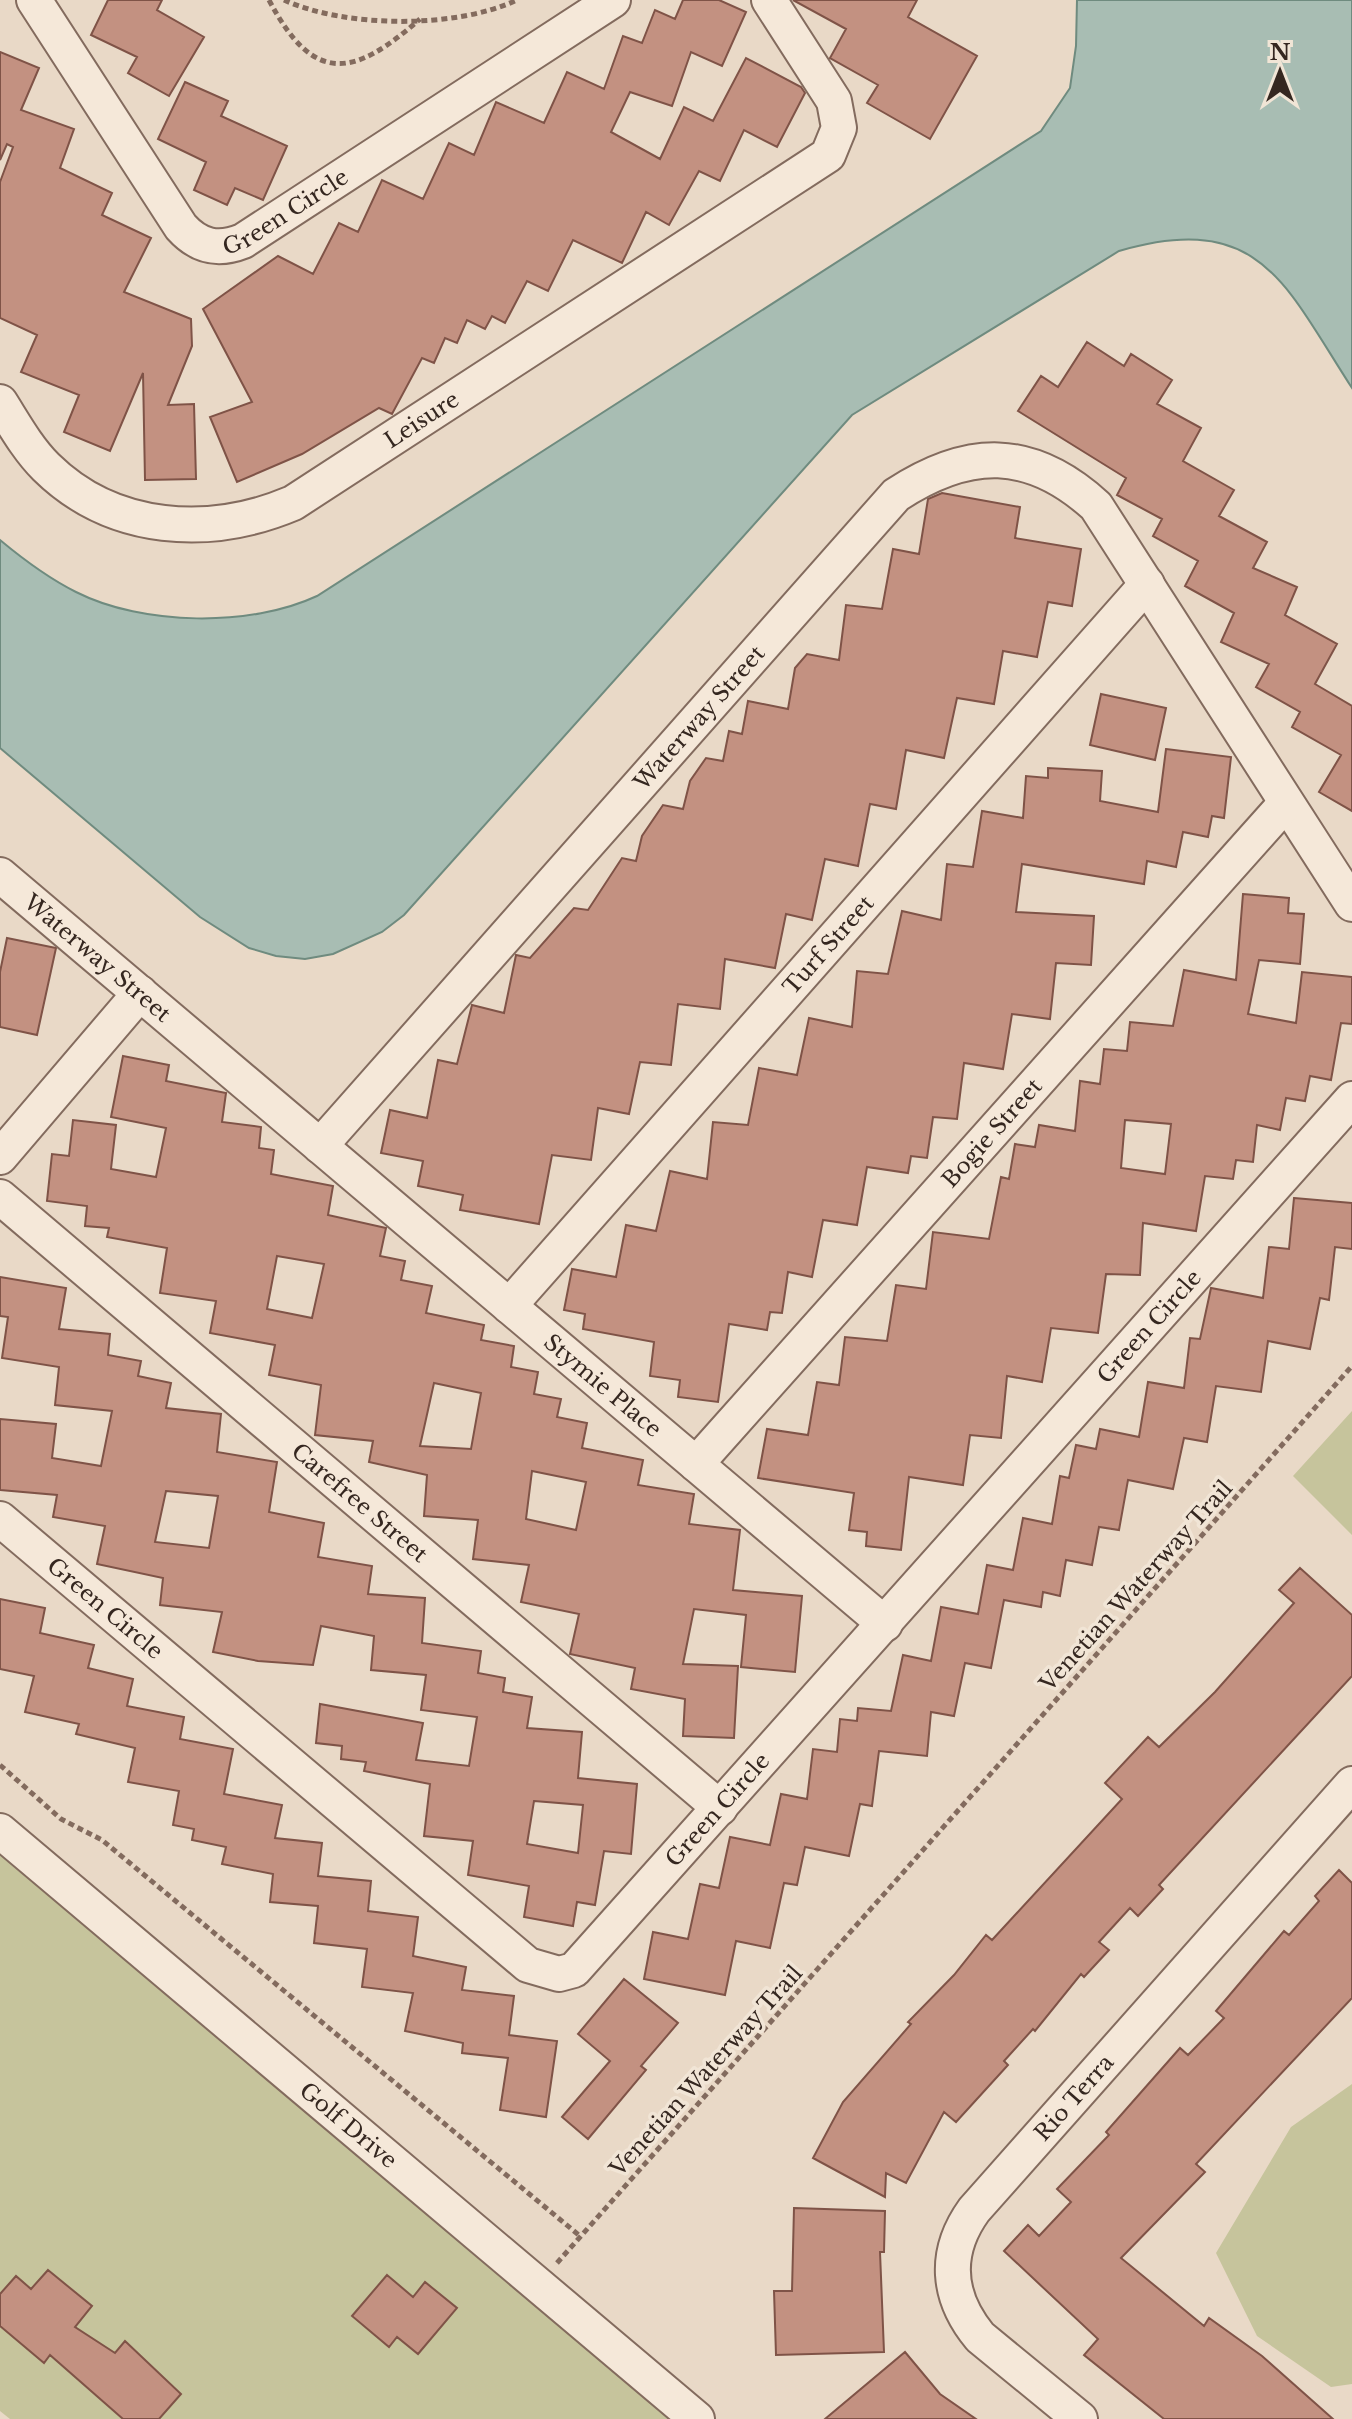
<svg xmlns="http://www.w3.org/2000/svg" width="1352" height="2419" viewBox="0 0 1352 2419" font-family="'Libre Baskerville',serif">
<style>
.green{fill:#c6c49c}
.water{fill:#a8bdb3;stroke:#6f8b7f;stroke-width:2}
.building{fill:#c39181;stroke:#7f5347;stroke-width:2;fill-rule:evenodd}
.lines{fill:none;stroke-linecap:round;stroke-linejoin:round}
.minor-casing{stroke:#836b5e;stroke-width:38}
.path{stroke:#836b5e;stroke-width:5;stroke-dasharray:6 4;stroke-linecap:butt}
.minor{stroke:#f5e8d9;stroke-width:34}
.labels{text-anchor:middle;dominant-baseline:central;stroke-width:7;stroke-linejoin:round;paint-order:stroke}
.street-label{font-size:22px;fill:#352720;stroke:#f1e5d6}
</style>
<rect width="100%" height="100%" fill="#e9d9c7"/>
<path class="green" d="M 1352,1411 L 1352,1535 L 1293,1476 Z
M 0,1845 L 676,2419 L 10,2419 L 0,2411 Z
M 1352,2084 L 1352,2384 L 1331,2387 L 1257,2336 L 1216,2253 L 1291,2127 Z"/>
<path class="water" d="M 1077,0 L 1352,0 L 1352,388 C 1285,285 1261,210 1119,251 L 852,415 L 404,915 L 382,932 L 333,954 L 305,959 L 276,956 L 249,948 L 200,917 L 0,748 L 0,540 C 24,560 48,578 76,592 C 143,626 251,627 317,596 L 1041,131 L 1070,88 L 1076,46 Z"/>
<path class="building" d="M 108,0 L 162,0 L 157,10 L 204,37 L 169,96 L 128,73 L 137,57 L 91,35 Z
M 683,0 L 719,0 L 746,12 L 722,66 L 691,52 L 672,106 L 630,92 L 611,132 L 660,159 L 684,107 L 713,121 L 746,58 L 801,87 L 805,93 L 777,147 L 744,130 L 720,181 L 699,171 L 669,225 L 646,212 L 622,263 L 573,240 L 548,291 L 527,281 L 505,323 L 492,316 L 485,329 L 467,320 L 457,343 L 445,338 L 434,363 L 422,358 L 392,414 L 379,408 L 302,454 L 237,482 L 210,417 L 252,402 L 203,309 L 278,256 L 313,274 L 339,223 L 358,232 L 382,180 L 423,199 L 449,143 L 474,155 L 496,102 L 544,123 L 567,72 L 604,89 L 623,36 L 642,43 L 655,10 L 675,19 Z
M 793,0 L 917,0 L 908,17 L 977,56 L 930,139 L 867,103 L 878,85 L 830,58 L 846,29 Z
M 0,52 L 39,68 L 21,110 L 74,129 L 60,168 L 112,193 L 102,215 L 151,238 L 124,292 L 191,319 L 192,346 L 168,405 L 194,404 L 196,479 L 145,480 L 143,373 L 110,451 L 64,432 L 79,395 L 21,372 L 37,335 L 0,318 L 0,182 L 13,147 L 7,144 L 0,160 Z
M 185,82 L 228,101 L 221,116 L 287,146 L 263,200 L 235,188 L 227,205 L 194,190 L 206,162 L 158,139 Z
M 1087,342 L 1124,366 L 1131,354 L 1172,380 L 1157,404 L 1201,428 L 1183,461 L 1234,490 L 1219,516 L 1267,542 L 1253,568 L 1297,587 L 1285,615 L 1337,644 L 1315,684 L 1352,706 L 1352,811 L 1319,792 L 1341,755 L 1292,727 L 1300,712 L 1256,687 L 1269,664 L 1221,642 L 1234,613 L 1185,586 L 1198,561 L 1153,536 L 1162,519 L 1117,495 L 1126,478 L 1018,411 L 1041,376 L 1058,387 Z
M 942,493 L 1020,507 L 1015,538 L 1081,549 L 1072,606 L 1048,602 L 1037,657 L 1003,651 L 994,704 L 957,698 L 944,758 L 906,750 L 896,809 L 870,804 L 858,866 L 825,859 L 812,920 L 786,914 L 775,968 L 725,959 L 720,1009 L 678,1004 L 671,1065 L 640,1062 L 629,1114 L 598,1108 L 591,1160 L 552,1155 L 539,1224 L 460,1210 L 463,1195 L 418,1186 L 423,1161 L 381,1153 L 390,1110 L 427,1118 L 438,1060 L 457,1064 L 472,1005 L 504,1013 L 516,955 L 530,958 L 574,908 L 588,910 L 622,858 L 636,861 L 642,836 L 663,805 L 683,809 L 690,781 L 706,758 L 723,761 L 729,731 L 742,734 L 748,701 L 788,709 L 795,668 L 807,654 L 839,660 L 846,605 L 882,609 L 893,549 L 919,554 L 928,499 Z
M 1101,694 L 1166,708 L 1155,760 L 1090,745 Z
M 1166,749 L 1231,757 L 1224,818 L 1212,816 L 1208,837 L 1183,832 L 1176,867 L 1147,861 L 1144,884 L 1022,864 L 1016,912 L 1094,916 L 1091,965 L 1056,963 L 1050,1019 L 1012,1014 L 1003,1069 L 964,1063 L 957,1119 L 933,1117 L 927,1158 L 911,1156 L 908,1173 L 867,1167 L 857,1225 L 823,1220 L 812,1277 L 788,1272 L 782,1313 L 770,1312 L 767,1330 L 729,1324 L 718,1402 L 678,1397 L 680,1380 L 650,1376 L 654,1342 L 583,1329 L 585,1314 L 564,1310 L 572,1269 L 616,1277 L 626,1225 L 656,1231 L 670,1171 L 707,1179 L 713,1122 L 748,1125 L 759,1068 L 797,1075 L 809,1018 L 852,1027 L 857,971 L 888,974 L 902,911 L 941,920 L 947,864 L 973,867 L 982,811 L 1023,818 L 1026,776 L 1048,778 L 1048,768 L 1102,771 L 1100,801 L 1158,812 Z
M 1243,894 L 1289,898 L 1288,913 L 1304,914 L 1300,964 L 1259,960 L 1248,1014 L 1296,1023 L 1302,972 L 1352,977 L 1352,1024 L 1341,1023 L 1331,1080 L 1310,1076 L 1305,1101 L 1286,1098 L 1280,1130 L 1257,1125 L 1253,1162 L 1236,1160 L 1233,1179 L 1205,1176 L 1196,1231 L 1143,1223 L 1140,1275 L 1106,1274 L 1098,1333 L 1051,1328 L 1042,1382 L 1007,1376 L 1001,1438 L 970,1435 L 963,1485 L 909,1477 L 901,1550 L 866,1546 L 867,1532 L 849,1530 L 854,1493 L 758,1478 L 767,1429 L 808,1435 L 817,1382 L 839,1385 L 845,1337 L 887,1341 L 896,1285 L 926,1289 L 933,1232 L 989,1239 L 1001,1177 L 1009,1179 L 1015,1144 L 1035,1147 L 1039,1125 L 1075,1131 L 1080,1081 L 1100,1084 L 1104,1049 L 1127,1051 L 1130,1022 L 1173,1026 L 1184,970 L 1236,980 ZM 1125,1120 L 1171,1124 L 1165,1174 L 1121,1168 Z
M 7,938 L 56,948 L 37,1035 L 0,1027 L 0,972 Z
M 123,1056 L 169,1065 L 166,1081 L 226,1093 L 222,1122 L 261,1127 L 259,1148 L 274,1150 L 271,1174 L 333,1186 L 328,1215 L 386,1228 L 380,1256 L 405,1261 L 401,1280 L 432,1286 L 426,1313 L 484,1325 L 481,1340 L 514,1346 L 511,1367 L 538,1372 L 534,1394 L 561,1399 L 557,1417 L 587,1423 L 582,1448 L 643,1460 L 638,1485 L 694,1494 L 689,1524 L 740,1530 L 733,1590 L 802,1596 L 795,1672 L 741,1667 L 746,1615 L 694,1609 L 683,1664 L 738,1666 L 734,1738 L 683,1736 L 685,1699 L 631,1689 L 635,1668 L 570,1654 L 579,1614 L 521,1602 L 529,1565 L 473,1559 L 478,1520 L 424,1516 L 427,1475 L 369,1462 L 373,1441 L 315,1435 L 321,1385 L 269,1375 L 275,1345 L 210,1333 L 216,1301 L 160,1293 L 167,1248 L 107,1237 L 109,1228 L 85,1226 L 87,1206 L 47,1201 L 52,1154 L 69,1156 L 73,1120 L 116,1125 L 111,1169 L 156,1177 L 166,1128 L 111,1117 ZM 277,1256 L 324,1264 L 312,1318 L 267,1309 ZM 434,1383 L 481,1393 L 471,1449 L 420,1446 ZM 532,1471 L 586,1482 L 576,1530 L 526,1519 Z
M 1294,1198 L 1352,1203 L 1352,1249 L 1335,1247 L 1329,1300 L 1320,1298 L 1310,1349 L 1268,1341 L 1261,1392 L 1216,1386 L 1207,1442 L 1184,1438 L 1173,1489 L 1128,1480 L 1119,1530 L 1099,1527 L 1092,1565 L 1066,1560 L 1060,1596 L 1043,1592 L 1041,1607 L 1004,1600 L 991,1668 L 965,1663 L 954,1716 L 931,1712 L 927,1756 L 879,1751 L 872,1806 L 860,1804 L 849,1856 L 805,1847 L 797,1885 L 784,1883 L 770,1948 L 736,1941 L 725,1995 L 644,1979 L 653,1932 L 688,1939 L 700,1884 L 719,1888 L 730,1837 L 770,1845 L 781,1794 L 807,1799 L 813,1749 L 837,1752 L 840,1719 L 857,1721 L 858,1708 L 891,1711 L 903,1655 L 931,1661 L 941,1607 L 978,1614 L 987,1565 L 1013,1570 L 1023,1518 L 1052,1524 L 1060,1476 L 1069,1478 L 1076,1445 L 1096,1449 L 1100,1429 L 1139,1437 L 1148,1382 L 1184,1388 L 1190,1338 L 1200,1339 L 1211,1288 L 1263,1298 L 1269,1247 L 1289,1249 Z
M 0,1277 L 66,1288 L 59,1329 L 110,1334 L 108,1355 L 141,1361 L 138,1376 L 171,1383 L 166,1408 L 221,1414 L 217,1452 L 277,1462 L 269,1512 L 324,1523 L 318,1557 L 372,1566 L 368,1594 L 425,1598 L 422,1643 L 481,1651 L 478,1673 L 505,1678 L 503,1692 L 532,1697 L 527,1728 L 582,1732 L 578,1778 L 637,1784 L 631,1854 L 604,1851 L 595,1905 L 577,1902 L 573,1926 L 524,1917 L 529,1886 L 468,1875 L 473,1841 L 424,1836 L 430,1784 L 364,1771 L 366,1762 L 341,1759 L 342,1746 L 316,1743 L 320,1704 L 423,1723 L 416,1760 L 469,1766 L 477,1717 L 421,1710 L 426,1675 L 371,1670 L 374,1636 L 321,1626 L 313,1665 L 258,1661 L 213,1652 L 222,1612 L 160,1605 L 163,1578 L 97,1564 L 105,1526 L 53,1517 L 57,1495 L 0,1490 L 0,1419 L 56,1424 L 52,1458 L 101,1466 L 112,1411 L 55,1405 L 59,1367 L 2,1358 L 8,1317 L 0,1316 ZM 166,1491 L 218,1496 L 209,1548 L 155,1542 ZM 534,1801 L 583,1805 L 578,1853 L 527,1844 Z
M 1300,1568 L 1352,1615 L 1352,1676 L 1159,1885 L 1163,1889 L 1138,1916 L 1130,1908 L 1099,1942 L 1109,1950 L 1084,1977 L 1081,1974 L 1035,2031 L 1033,2029 L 1004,2061 L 1008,2065 L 956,2122 L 944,2112 L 906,2183 L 886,2173 L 885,2197 L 813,2158 L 843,2102 L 911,2024 L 908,2022 L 954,1975 L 986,1935 L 992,1940 L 1122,1799 L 1105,1783 L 1148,1737 L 1159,1747 L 1215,1692 L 1294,1603 L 1279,1590 Z
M 0,1599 L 45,1608 L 40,1633 L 94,1645 L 88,1668 L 133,1679 L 127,1706 L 184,1717 L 180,1739 L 233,1749 L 224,1794 L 282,1805 L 275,1838 L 322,1843 L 318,1876 L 371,1881 L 368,1911 L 418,1917 L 413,1956 L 466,1967 L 462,1990 L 514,1996 L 509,2035 L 557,2041 L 546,2117 L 500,2110 L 508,2058 L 462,2053 L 463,2043 L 405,2031 L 413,1993 L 362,1987 L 367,1949 L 314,1943 L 318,1906 L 270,1902 L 273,1874 L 222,1864 L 226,1847 L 192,1840 L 194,1829 L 173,1825 L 179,1791 L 128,1782 L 135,1748 L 76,1734 L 79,1724 L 25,1712 L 34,1676 L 0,1669 Z
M 1339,1870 L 1352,1883 L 1352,1998 L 1196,2164 L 1205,2172 L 1121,2258 L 1204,2326 L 1209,2318 L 1262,2356 L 1333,2419 L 1164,2419 L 1084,2355 L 1098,2339 L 1004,2251 L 1028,2225 L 1039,2236 L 1071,2202 L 1057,2189 L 1109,2135 L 1106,2132 L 1180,2048 L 1188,2055 L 1224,2018 L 1216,2011 L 1284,1931 L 1289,1935 L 1319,1901 L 1315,1896 Z
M 624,1979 L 678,2023 L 641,2066 L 646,2070 L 588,2139 L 562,2117 L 610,2061 L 578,2034 Z
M 794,2208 L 885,2211 L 884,2252 L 880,2252 L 884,2352 L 776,2355 L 774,2291 L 792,2291 Z
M 48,2270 L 92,2306 L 75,2327 L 115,2353 L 125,2341 L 181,2394 L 159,2419 L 123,2419 L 50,2355 L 44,2363 L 0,2326 L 0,2294 L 16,2276 L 31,2289 Z
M 387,2275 L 413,2297 L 425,2282 L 457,2308 L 418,2354 L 397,2337 L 389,2347 L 352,2316 Z
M 905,2352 L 940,2394 L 976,2419 L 825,2419 Z"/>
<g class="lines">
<defs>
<g id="minor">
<path id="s1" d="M 34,0 L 181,227 C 199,247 218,251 243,241 L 613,0"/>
<path id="s2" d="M 0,402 C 14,424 27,448 46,467 C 113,533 210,538 293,503 L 828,155 L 839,128 L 834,101 L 769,0"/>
<path id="s3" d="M 0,875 L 885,1624"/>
<path id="s4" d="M 320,1146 L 896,495 C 968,448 1030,446 1096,506 L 1352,904"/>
<path d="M 0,1157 L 140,993"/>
<path id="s5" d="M 0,1197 L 720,1808"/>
<path id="s6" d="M 509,1306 L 1147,584"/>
<path id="s7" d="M 696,1464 L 1286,803"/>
<path id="s8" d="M 0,1519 L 528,1965 L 559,1974 L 574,1970 L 1352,1099"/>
<path id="s9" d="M 0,1831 L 697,2419"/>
<path id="s10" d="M 1080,2419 L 980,2337 C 947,2297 943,2253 974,2210 L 1352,1784"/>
</g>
</defs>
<use href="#minor" class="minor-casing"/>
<path class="path" d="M 269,0 C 314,86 354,77 420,19
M 284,0 C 346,28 455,29 517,0
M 0,1765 L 61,1819 L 102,1840 L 580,2236
M 557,2263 L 1352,1366"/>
<use href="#minor" class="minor"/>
</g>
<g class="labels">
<g class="street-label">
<text stroke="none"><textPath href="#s1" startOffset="390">Green Circle</textPath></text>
<text stroke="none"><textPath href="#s2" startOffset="498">Leisure</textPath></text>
<text stroke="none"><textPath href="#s4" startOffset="572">Waterway Street</textPath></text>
<text stroke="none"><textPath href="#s6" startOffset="482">Turf Street</textPath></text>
<text stroke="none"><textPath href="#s3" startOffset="128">Waterway Street</textPath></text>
<text stroke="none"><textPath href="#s7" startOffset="444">Bogie Street</textPath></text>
<text stroke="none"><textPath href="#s8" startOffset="1602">Green Circle</textPath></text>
<text stroke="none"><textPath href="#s3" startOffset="790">Stymie Place</textPath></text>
<text stroke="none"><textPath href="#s5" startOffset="472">Carefree Street</textPath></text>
<text transform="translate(1136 1586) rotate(-48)">Venetian Waterway Trail</text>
<text stroke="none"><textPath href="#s8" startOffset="138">Green Circle</textPath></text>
<text stroke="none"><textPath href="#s8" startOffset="954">Green Circle</textPath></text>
<text transform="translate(706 2071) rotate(-48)">Venetian Waterway Trail</text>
<text stroke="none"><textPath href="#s10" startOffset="418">Rio Terra</textPath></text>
<text stroke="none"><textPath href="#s9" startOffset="456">Golf Drive</textPath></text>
</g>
</g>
<g transform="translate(1280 72)" stroke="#f1e5d6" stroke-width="6" paint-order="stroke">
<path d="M0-6L14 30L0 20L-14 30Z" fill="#352720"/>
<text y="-12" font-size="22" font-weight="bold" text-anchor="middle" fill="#352720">N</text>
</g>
</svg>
